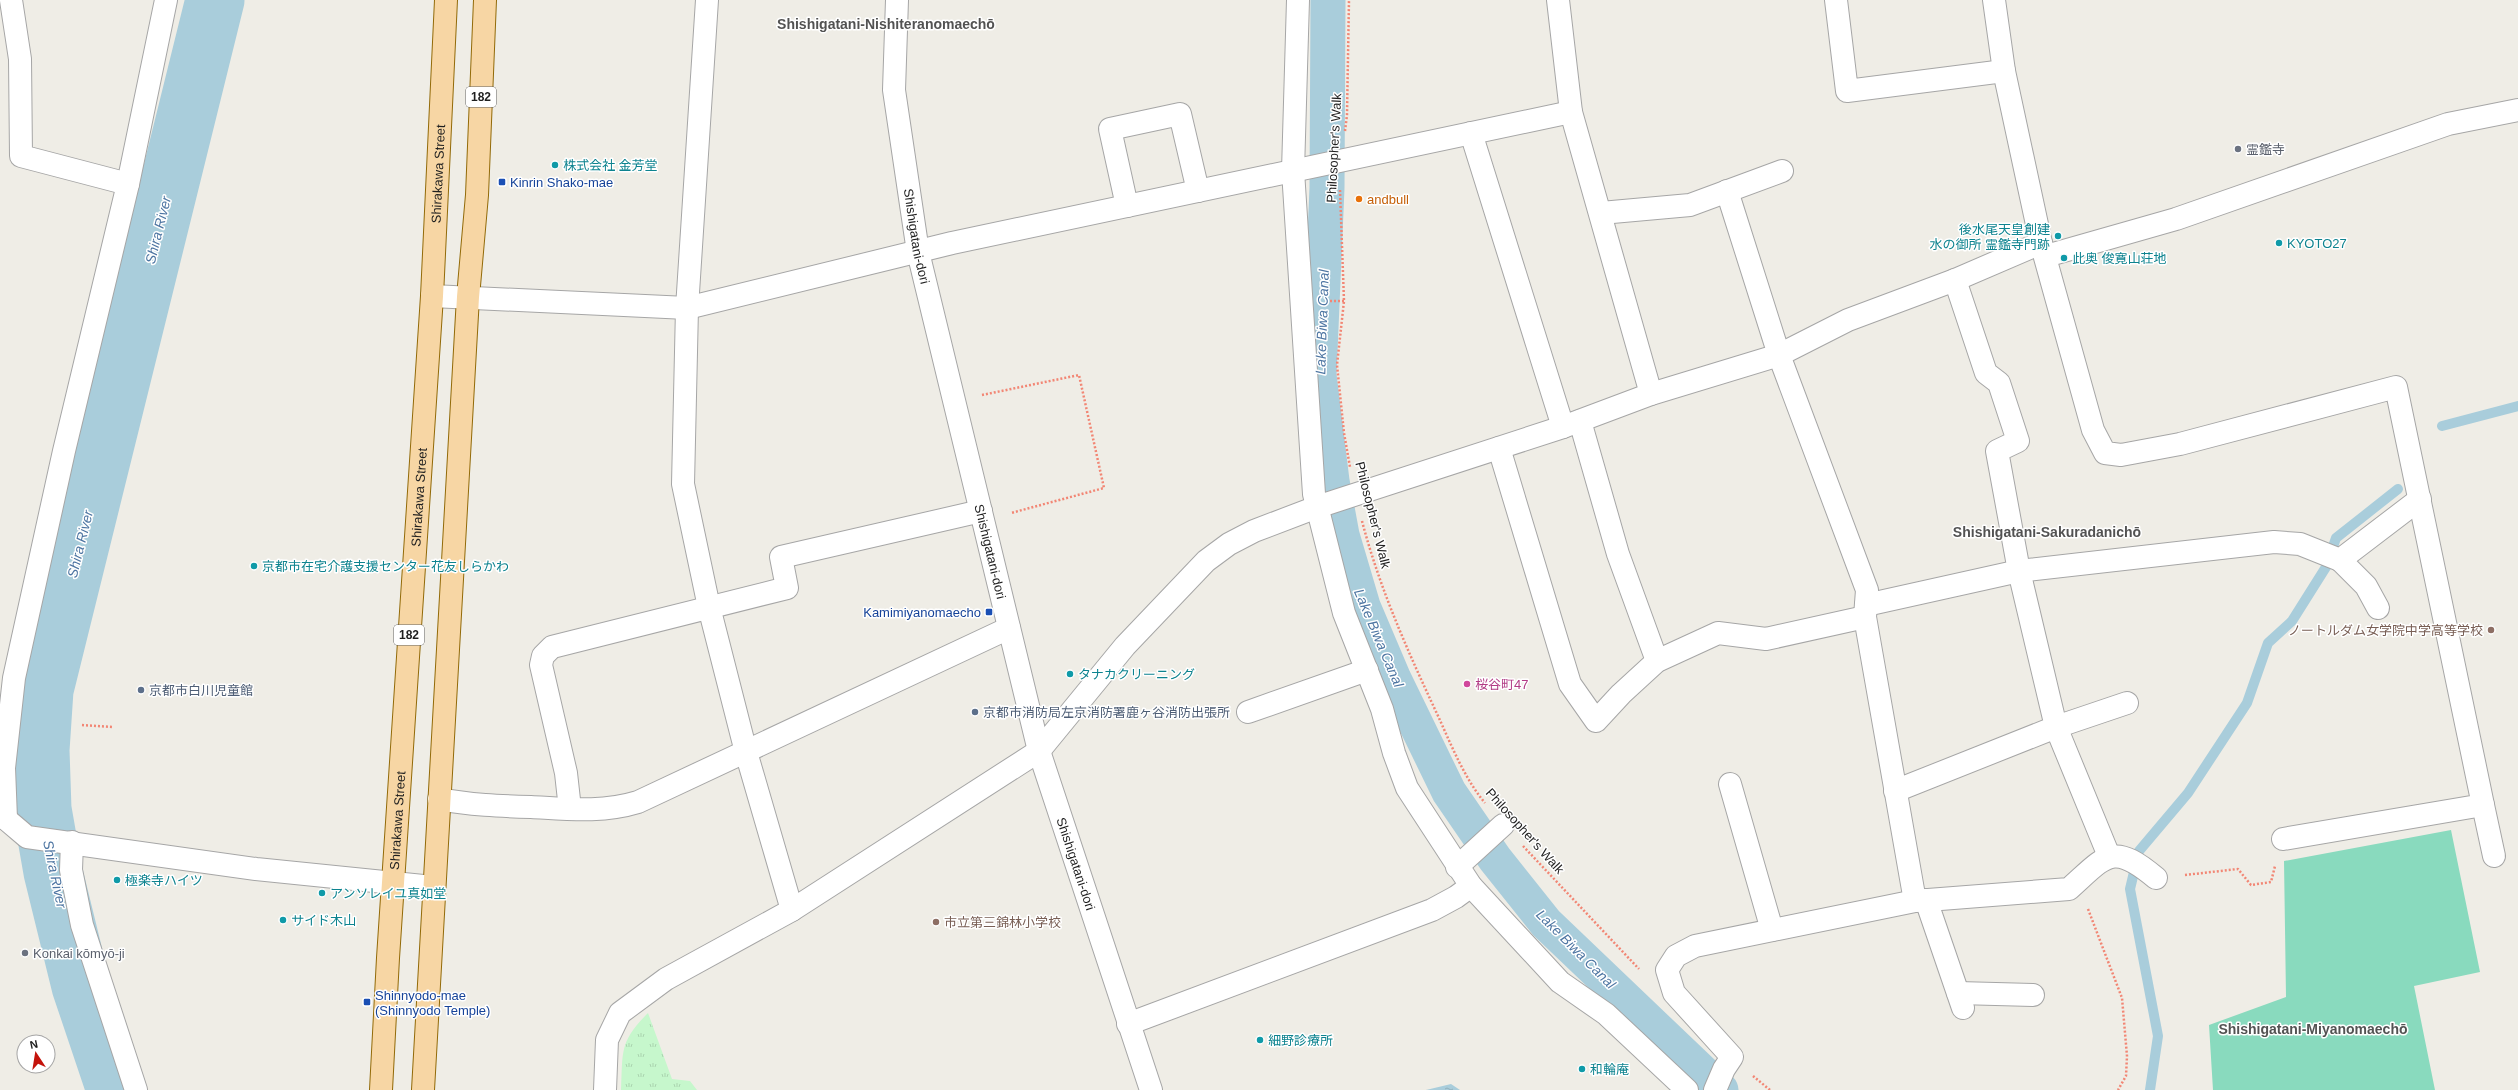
<svg xmlns="http://www.w3.org/2000/svg" width="2518" height="1090" viewBox="0 0 2518 1090" font-family="Helvetica,'Noto Sans JP',sans-serif">
<style>
.park{fill:url(#park-tufts)}
.pitch{fill:#89dabe}
.water{fill:url(#water-ripples)}
.lines{fill:none;stroke-linecap:round;stroke-linejoin:round}
.stream{stroke:#a9cddb;stroke-width:10}
.canal{stroke:#a9cddb;stroke-width:35}
.river{stroke:#a9cddb;stroke-width:59}
.minor-casing{stroke:#a6a6a6;stroke-width:24}
.major-casing{stroke:#926a08;stroke-width:24}
.path{stroke:#f28674;stroke-width:2.5;stroke-dasharray:2 2;stroke-linecap:butt}
.minor{stroke:#fff;stroke-width:22}
.major{stroke:#f7d6a4;stroke-width:22}
.worship-dot{fill:#6b7280;stroke:#fff;stroke-width:1.5}
.culture-dot{fill:#0f9aa8;stroke:#fff;stroke-width:1.5}
.transit-dot{fill:#1a4fb4;stroke:#fff;stroke-width:1.5}
.food-dot{fill:#e8710a;stroke:#fff;stroke-width:1.5}
.education-dot{fill:#8d6e63;stroke:#fff;stroke-width:1.5}
.hotel-dot{fill:#d1479c;stroke:#fff;stroke-width:1.5}
.service-dot{fill:#5c6f8a;stroke:#fff;stroke-width:1.5}
.labels{text-anchor:middle;dominant-baseline:central;stroke-width:3;stroke-linejoin:round;paint-order:stroke}
.shield{fill:#fff;stroke:#626262;stroke-width:1}
.shield-label{font-size:12px;font-weight:bold;fill:#1f1f1f}
.street-label{font-size:13px;fill:#1f1f1f;stroke:#fff}
.worship-label{font-size:13px;fill:#5b616d;stroke:#fff;text-anchor:start}
.culture-label{font-size:13px;fill:#0d838f;stroke:#fff;text-anchor:start}
.transit-label{font-size:13px;fill:#164399;stroke:#fff;text-anchor:start}
.food-label{font-size:13px;fill:#c56008;stroke:#fff;text-anchor:start}
.education-label{font-size:13px;fill:#785e54;stroke:#fff;text-anchor:end}
.hotel-label{font-size:13px;fill:#b23c85;stroke:#fff;text-anchor:start}
.service-label{font-size:13px;fill:#4e5e75;stroke:#fff;text-anchor:start}
.neighbourhood-label{font-size:14px;font-weight:bold;fill:#525252;stroke:#fff}
.water-label{font-size:14px;font-style:italic;fill:#4d75a2;stroke:#fff}
</style>
<defs>
<pattern id="park-tufts" width="24" height="20" patternUnits="userSpaceOnUse"><rect width="24" height="20" fill="#c6f7cc"/><path d="M3 7l-1-3M5 7V3M7 7l1-3M15 17l-1-3M17 17v-4M19 17l1-3" fill="none" stroke="#aad3af"/></pattern>
<pattern id="water-ripples" width="26" height="14" patternUnits="userSpaceOnUse"><rect width="26" height="14" fill="#a9cddb"/><path d="M2 4q2-2 4 0t4 0M15 11q2-2 4 0t4 0" fill="none" stroke="#91b0bc"/></pattern>
</defs>
<rect width="100%" height="100%" fill="#efede6"/>
<path class="park" d="M 648,1013 L 672,1079 L 690,1081 L 697,1090 L 621,1090 C 623,1051 619,1042 648,1013 Z"/>
<path class="pitch" d="M 2451,830 L 2480,972 L 2414,986 L 2435,1090 L 2213,1090 L 2209,1025 L 2286,997 L 2284,861 Z"/>
<path class="water" d="M 1451,1084 L 1460,1090 L 1426,1090 Z"/>
<g class="lines">
<path class="stream" d="M 2442,426 L 2518,406
M 2150,1090 L 2158,1036 L 2130,889 L 2139,851 L 2188,793 L 2247,703 L 2268,643 L 2292,621 L 2326,567 L 2336,538 L 2398,489"/>
<path class="canal" d="M 1328,0 L 1327,188 L 1319,375 L 1332,481 L 1342,535 L 1363,606 L 1394,679 L 1449,792 L 1495,859 L 1546,923 L 1721,1090"/>
<path class="river" d="M 116,1090 L 81,986 L 53,872 L 42,809 L 40,750 L 44,690 L 215,0"/>
<defs>
<g id="minor">
<path d="M 11,0 L 20,59 L 21,156 L 128,184"/>
<path d="M 707,0 L 687,308 L 683,484 L 709,607 L 746,752 L 792,910"/>
<path id="s1" d="M 897,0 L 894,90 L 918,252 L 1039,751 L 1151,1090"/>
<path d="M 1298,0 L 1293,171 L 1314,494 L 1344,613 L 1382,709 L 1394,753 L 1407,788 L 1471,886 L 1560,982 L 1606,1014 L 1687,1090"/>
<path d="M 1558,0 L 1571,112 L 1651,394"/>
<path d="M 1836,0 L 1847,91 L 2004,71"/>
<path d="M 1994,0 L 2004,71 L 2041,243 L 2093,430 L 2105,453 L 2121,455 L 2180,444 L 2396,387 L 2483,805 L 2283,839"/>
<path d="M 1471,133 L 1563,427"/>
<path d="M 1727,191 L 1779,355 L 1867,590 L 1865,617 L 1915,901"/>
<path d="M 1127,206 L 1110,129 L 1180,114 L 1198,191"/>
<path d="M 1601,213 L 1690,205 L 1782,171"/>
<path d="M 2046,256 L 2176,219 L 2448,124 L 2518,110"/>
<path d="M 432,296 L 687,308 L 952,243 L 1571,112"/>
<path d="M 1580,421 L 1618,554 L 1657,661"/>
<path d="M 1499,448 L 1570,684 L 1596,721 L 1621,694 L 1657,661 L 1718,633 L 1766,639 L 1865,617"/>
<path d="M 2340,560 L 2366,586 L 2378,608"/>
<path d="M 1866,605 L 2019,571 L 2274,542 L 2300,544 L 2340,560 L 2420,499"/>
<path d="M 1248,712 L 1367,670"/>
<path d="M 1730,784 L 1772,930"/>
<path d="M 1895,791 L 2056,727 L 2019,571 L 1997,451 L 2018,441 L 1999,383 L 1986,373 L 1955,280"/>
<path d="M 439,799 C 470,805 500,806 531,807 C 568,809 602,813 638,802 L 1009,628"/>
<path d="M 2483,805 L 2494,856"/>
<path d="M 570,809 L 566,773 L 541,665 L 543,656 L 552,647 L 787,588 L 781,557 L 981,511"/>
<path d="M 0,814 L 27,837 L 256,869 L 433,887"/>
<path d="M 6,819 L 4,768 L 14,678 L 64,451 L 128,184 L 166,0"/>
<path d="M 72,842 L 71,870 L 82,925 L 136,1090"/>
<path d="M 2109,856 L 2056,727 L 2127,703"/>
<path d="M 1457,867 L 1503,825"/>
<path d="M 1926,900 L 1963,1008"/>
<path d="M 1958,993 L 2033,995"/>
<path d="M 1128,1024 L 1432,910 L 1456,897 L 1471,886"/>
<path d="M 605,1090 L 607,1040 L 620,1013 L 666,979 L 792,910 L 1039,751 L 1125,646 L 1206,561 L 1229,544 L 1254,531 L 1317,507 L 1563,427 L 1651,394 L 1779,355 L 1848,320 L 1955,280 L 2041,243"/>
<path d="M 1715,1090 L 1724,1069 L 1732,1057 L 1674,993 L 1667,970 L 1676,956 L 1695,946 L 1915,901 L 2069,889 C 2106,856 2112,841 2156,878"/>
</g>
<g id="major">
<path id="s2" d="M 381,1090 L 388,958 L 432,296 L 446,0"/>
<path d="M 423,1090 L 468,297 L 477,195 L 485,0"/>
</g>
</defs>
<use href="#minor" class="minor-casing"/>
<use href="#major" class="major-casing"/>
<path class="path" d="M 1345,131 L 1347,115 L 1349,0
M 1340,190 L 1344,301 L 1337,365 L 1344,433 L 1350,467
M 1330,301 L 1344,301
M 982,395 L 1079,375 L 1104,488 L 1011,513
M 1362,521 C 1380,590 1409,654 1439,718 C 1452,747 1465,779 1485,803
M 82,725 L 112,727
M 1523,846 L 1639,969
M 2185,875 L 2238,869 L 2251,885 L 2271,882 L 2275,866
M 2088,909 L 2122,998 L 2127,1056 L 2126,1076 L 2118,1090
M 1753,1076 L 1770,1090"/>
<use href="#minor" class="minor"/>
<use href="#major" class="major"/>
</g>
<g class="worship-dot">
<circle cx="2238" cy="149" r="4"/>
<circle cx="25" cy="953" r="4"/>
</g>
<g class="culture-dot">
<circle cx="555" cy="165" r="4"/>
<circle cx="2058" cy="236" r="4"/>
<circle cx="2279" cy="243" r="4"/>
<circle cx="2064" cy="258" r="4"/>
<circle cx="254" cy="566" r="4"/>
<circle cx="1070" cy="674" r="4"/>
<circle cx="117" cy="880" r="4"/>
<circle cx="322" cy="893" r="4"/>
<circle cx="283" cy="920" r="4"/>
<circle cx="1260" cy="1040" r="4"/>
<circle cx="1582" cy="1069" r="4"/>
</g>
<g class="transit-dot">
<rect x="498" y="178" width="8" height="8" rx="2"/>
<rect x="985" y="608" width="8" height="8" rx="2"/>
<rect x="363" y="998" width="8" height="8" rx="2"/>
</g>
<circle class="food-dot" cx="1359" cy="199" r="4"/>
<g class="education-dot">
<circle cx="2491" cy="630" r="4"/>
<circle cx="936" cy="922" r="4"/>
</g>
<circle class="hotel-dot" cx="1467" cy="684" r="4"/>
<g class="service-dot">
<circle cx="141" cy="690" r="4"/>
<circle cx="975" cy="712" r="4"/>
</g>
<g class="labels">
<g class="shield">
<rect x="466" y="87" width="30" height="20" rx="3"/>
<rect x="394" y="625" width="30" height="20" rx="3"/>
</g>
<g class="shield-label">
<text x="481" y="97">182</text>
<text x="409" y="635">182</text>
</g>
<g class="street-label">
<text transform="translate(1334 148) rotate(-87)">Philosopher's Walk</text>
<text stroke="none"><textPath href="#s2" startOffset="918">Shirakawa Street</textPath></text>
<text stroke="none"><textPath href="#s1" startOffset="238">Shishigatani-dori</textPath></text>
<text stroke="none"><textPath href="#s2" startOffset="594">Shirakawa Street</textPath></text>
<text transform="translate(1373 515) rotate(76)">Philosopher's Walk</text>
<text stroke="none"><textPath href="#s1" startOffset="562">Shishigatani-dori</textPath></text>
<text stroke="none"><textPath href="#s2" startOffset="270">Shirakawa Street</textPath></text>
<text transform="translate(1525 831) rotate(48)">Philosopher's Walk</text>
<text stroke="none"><textPath href="#s1" startOffset="886">Shishigatani-dori</textPath></text>
</g>
<g class="worship-label">
<text x="2246" y="149">霊鑑寺</text>
<text x="33" y="953">Konkai kōmyō-ji</text>
</g>
<g class="culture-label">
<text x="563" y="165">株式会社 金芳堂</text>
<text x="2050" y="229" text-anchor="end">後水尾天皇創建<tspan x="2050" dy="15">水の御所 霊鑑寺門跡</tspan></text>
<text x="2287" y="243">KYOTO27</text>
<text x="2072" y="258">此奥 俊寛山荘地</text>
<text x="262" y="566">京都市在宅介護支援センター花友しらかわ</text>
<text x="1078" y="674">タナカクリーニング</text>
<text x="125" y="880">極楽寺ハイツ</text>
<text x="330" y="893">アンソレイユ真如堂</text>
<text x="291" y="920">サイド木山</text>
<text x="1268" y="1040">細野診療所</text>
<text x="1590" y="1069">和輪庵</text>
</g>
<g class="transit-label">
<text x="510" y="182">Kinrin Shako-mae</text>
<text x="981" y="612" text-anchor="end">Kamimiyanomaecho</text>
<text x="375" y="995">Shinnyodo-mae<tspan x="375" dy="15">(Shinnyodo Temple)</tspan></text>
</g>
<g class="food-label">
<text x="1367" y="199">andbull</text>
</g>
<g class="education-label">
<text x="2483" y="630">ノートルダム女学院中学高等学校</text>
<text x="944" y="922" text-anchor="start">市立第三錦林小学校</text>
</g>
<g class="hotel-label">
<text x="1475" y="684">桜谷町47</text>
</g>
<g class="service-label">
<text x="149" y="690">京都市白川児童館</text>
<text x="983" y="712">京都市消防局左京消防署鹿ヶ谷消防出張所</text>
</g>
<g class="neighbourhood-label">
<text x="886" y="24">Shishigatani-Nishiteranomaechō</text>
<text x="2047" y="532">Shishigatani-Sakuradanichō</text>
<text x="2313" y="1029">Shishigatani-Miyanomaechō</text>
</g>
<g class="water-label">
<text transform="translate(158 230) rotate(-76)">Shira River</text>
<text transform="translate(1322 322) rotate(-88)">Lake Biwa Canal</text>
<text transform="translate(80 544) rotate(-76)">Shira River</text>
<text transform="translate(1379 638) rotate(67)">Lake Biwa Canal</text>
<text transform="translate(55 874) rotate(78)">Shira River</text>
<text transform="translate(1576 949) rotate(45)">Lake Biwa Canal</text>
</g>
</g>
<g transform="translate(36 1054) rotate(348)"><circle r="19" fill="#ffffff" stroke="#a5a5a5"/>
<path d="M0-3L7 15L0 10L-7 15Z" fill="#c4130b"/>
<text y="-6" font-size="11" font-weight="bold" text-anchor="middle" fill="#1f1f1f">N</text>
</g>
</svg>
